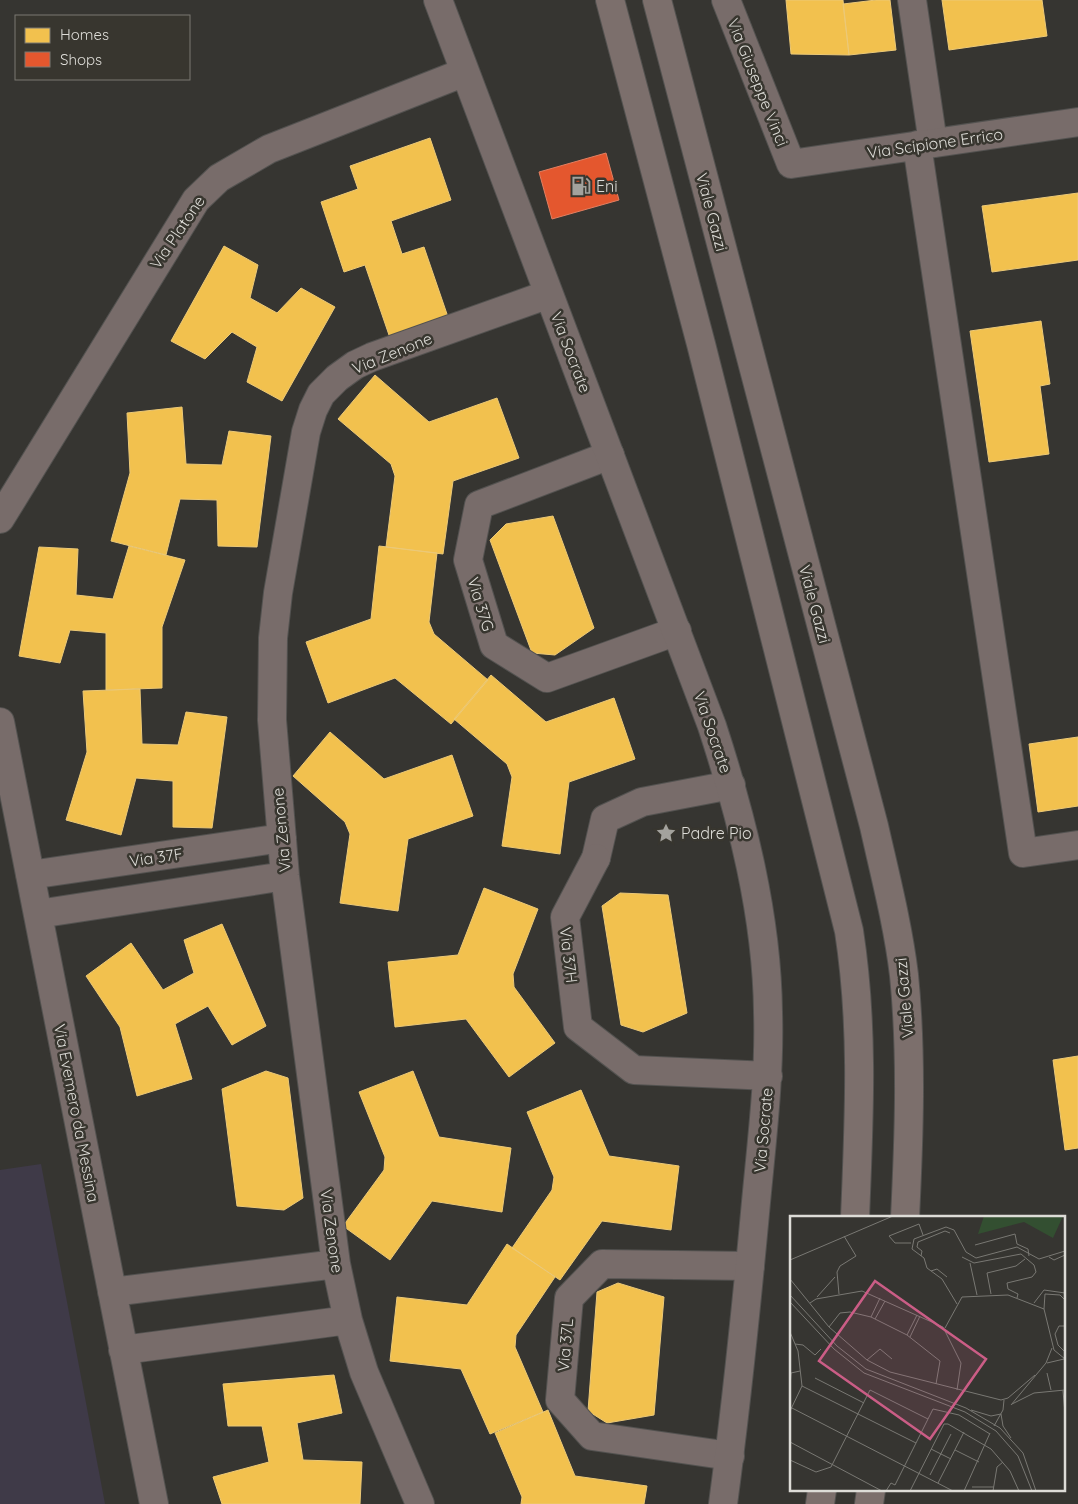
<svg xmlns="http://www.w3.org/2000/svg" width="1078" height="1504" viewBox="0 0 1078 1504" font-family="Quicksand,sans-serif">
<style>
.education{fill:#3f3a48}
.homes{fill:#f2c14e;stroke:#ecc977}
.shops{fill:#e4572e;stroke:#e27f61}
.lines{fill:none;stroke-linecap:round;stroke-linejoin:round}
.pedestrian-casing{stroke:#535250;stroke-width:30}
.minor-casing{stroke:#535250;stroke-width:30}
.secondary-casing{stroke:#535250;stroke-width:30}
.pedestrian{stroke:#786c6a;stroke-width:28}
.minor{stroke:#786c6a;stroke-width:28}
.secondary{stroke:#7c6f6c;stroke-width:28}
.labels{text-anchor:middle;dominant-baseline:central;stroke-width:5;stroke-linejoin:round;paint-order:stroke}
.street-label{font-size:16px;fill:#dddcd7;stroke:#38362f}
.poi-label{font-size:16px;fill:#dddcd7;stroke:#38362f;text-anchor:start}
.inset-road{fill:none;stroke:#797873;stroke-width:1}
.view{fill:#cb5d86;fill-opacity:0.15;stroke:#cb5d86;stroke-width:2.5}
.inset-edge{fill:none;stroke:#dddcd7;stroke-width:2.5}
</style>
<rect width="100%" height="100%" fill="#363531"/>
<path class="education" d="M 41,1164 L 105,1504 L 0,1504 L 0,1170 Z"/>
<path class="homes" d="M 786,0 L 843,0 L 849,55 L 791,54 Z
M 876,0 L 890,0 L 896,50 L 849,55 L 843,4 Z
M 942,0 L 1042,0 L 1047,36 L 949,50 Z
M 430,138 L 451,200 L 391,221 L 402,254 L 424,247 L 448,317 L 390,338 L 365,265 L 344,272 L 321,202 L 358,189 L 350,166 Z
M 1078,193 L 1078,260 L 992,272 L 982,206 Z
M 224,246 L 258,265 L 250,298 L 277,313 L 301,288 L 335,307 L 282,401 L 247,382 L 257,347 L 232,332 L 205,359 L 171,341 Z
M 1041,321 L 1050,384 L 1040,386 L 1049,454 L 989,462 L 970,331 Z
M 375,375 L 429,422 L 497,398 L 519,458 L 453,481 L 443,554 L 386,547 L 395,476 L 391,464 L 338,419 Z
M 182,407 L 186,464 L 222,465 L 229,431 L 271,436 L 257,547 L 218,546 L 217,500 L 180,499 L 166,555 L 111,541 L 130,473 L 127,413 Z
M 553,516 L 594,628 L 555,655 L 532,653 L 490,540 L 506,524 Z
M 129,546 L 185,560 L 162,627 L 162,688 L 106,690 L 106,633 L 70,630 L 60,663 L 19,656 L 39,547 L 78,549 L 76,595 L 113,599 Z
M 379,546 L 437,553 L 429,622 L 434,634 L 488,680 L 451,724 L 395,678 L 328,703 L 306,642 L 371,619 Z
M 491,675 L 546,722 L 614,698 L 635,759 L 569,782 L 560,854 L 502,846 L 512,777 L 507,764 L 454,719 Z
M 140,689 L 142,744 L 178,745 L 186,712 L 227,717 L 212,828 L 173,827 L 173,781 L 136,778 L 121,835 L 66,820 L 87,752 L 83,691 Z
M 330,732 L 384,779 L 452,755 L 473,816 L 408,839 L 398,911 L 340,903 L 350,834 L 345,822 L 293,776 Z
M 1078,737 L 1078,806 L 1038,812 L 1029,744 Z
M 484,888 L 538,909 L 513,974 L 514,987 L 555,1043 L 509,1077 L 466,1019 L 395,1027 L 388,962 L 458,955 Z
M 620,893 L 668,895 L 687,1013 L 643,1032 L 621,1025 L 602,906 Z
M 222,924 L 266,1026 L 232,1045 L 208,1006 L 175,1024 L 192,1079 L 137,1096 L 120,1027 L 86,976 L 131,943 L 163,990 L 194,973 L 184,940 Z
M 1078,1056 L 1078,1148 L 1065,1150 L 1053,1060 Z
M 266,1071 L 288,1078 L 303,1198 L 284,1210 L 237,1206 L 222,1089 Z
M 413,1071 L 439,1137 L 511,1148 L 502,1212 L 432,1201 L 390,1260 L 343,1226 L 384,1170 L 385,1157 L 359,1092 Z
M 581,1090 L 609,1156 L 679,1166 L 671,1230 L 602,1221 L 560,1280 L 512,1248 L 552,1190 L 554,1177 L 527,1112 Z
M 507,1244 L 555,1277 L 516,1335 L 515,1347 L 543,1412 L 490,1434 L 461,1369 L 390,1361 L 397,1297 L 467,1305 Z
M 618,1283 L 664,1297 L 654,1415 L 607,1423 L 588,1411 L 597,1292 Z
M 334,1375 L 342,1413 L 297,1423 L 303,1460 L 362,1462 L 360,1504 L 222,1504 L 213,1477 L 269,1462 L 262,1426 L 228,1426 L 223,1384 Z
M 548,1410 L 575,1476 L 647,1486 L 644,1504 L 521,1504 L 522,1497 L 495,1433 Z"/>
<path class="shops" d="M 606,153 L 619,200 L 552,219 L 539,172 Z"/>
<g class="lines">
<defs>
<path id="pedestrian" d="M 912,0 L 933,143
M 610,455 L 479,505 L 468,560 L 494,645 L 547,678 L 677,631
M 596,858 L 605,819 L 642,802 L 731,785
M 730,1456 L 592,1436 L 560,1400 L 569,1298 L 602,1264 L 750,1266"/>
<path id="minor" d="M 438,0 L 712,726 C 742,818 767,916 768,1012 C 770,1080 761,1146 755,1213 C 746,1310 736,1407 723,1504
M 726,0 L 791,164 L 1078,122
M 917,145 L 1023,853 L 1078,845
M 0,519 L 196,200 L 219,178 L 269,149 L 465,72
M 0,722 L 154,1504
M 596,858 L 565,917 L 578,1027 L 634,1070 L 768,1076
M 30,875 L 282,838
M 38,914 L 285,876
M 112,1292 L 336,1264
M 123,1350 L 348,1320
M 420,1504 L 364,1372 L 348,1320 L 336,1264 L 285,876 L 272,720 L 273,638 L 278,593 L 306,432 L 313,410 L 321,394 L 337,378 L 355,365 L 372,357 L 549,294"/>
<path id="secondary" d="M 610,0 L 701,344 L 849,931 C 864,1028 859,1120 855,1218
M 657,0 L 874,826 C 885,875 898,925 904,975 C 912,1055 909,1137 905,1218
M 820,1504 L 822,1490
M 869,1504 L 871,1490"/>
</defs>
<use href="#pedestrian" class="pedestrian-casing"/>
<use href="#minor" class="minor-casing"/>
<use href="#secondary" class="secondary-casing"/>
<use href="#pedestrian" class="pedestrian"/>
<use href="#minor" class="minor"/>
<use href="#secondary" class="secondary"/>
</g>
<defs>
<symbol id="fuel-bare" viewBox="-9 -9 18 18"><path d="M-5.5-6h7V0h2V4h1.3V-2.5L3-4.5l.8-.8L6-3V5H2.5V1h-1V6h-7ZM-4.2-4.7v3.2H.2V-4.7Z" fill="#a3a29d" stroke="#38362f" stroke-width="2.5" paint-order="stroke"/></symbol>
<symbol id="sight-bare" viewBox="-9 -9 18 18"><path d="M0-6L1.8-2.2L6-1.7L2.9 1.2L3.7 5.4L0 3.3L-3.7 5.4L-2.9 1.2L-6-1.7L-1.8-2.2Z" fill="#a3a29d" stroke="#38362f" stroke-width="2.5" paint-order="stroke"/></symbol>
</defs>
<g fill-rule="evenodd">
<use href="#fuel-bare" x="567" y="172" width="28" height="28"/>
<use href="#sight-bare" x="652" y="819" width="28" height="28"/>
</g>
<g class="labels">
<g class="street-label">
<text transform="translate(758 82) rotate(68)">Via Giuseppe Vinci</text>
<text transform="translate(935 143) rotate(-8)">Via Scipione Errico</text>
<text transform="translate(712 212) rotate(75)">Viale Gazzi</text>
<text transform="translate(177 232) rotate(-56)">Via Platone</text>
<text transform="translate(571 352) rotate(69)">Via Socrate</text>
<text transform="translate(392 353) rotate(-22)">Via Zenone</text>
<text transform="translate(481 604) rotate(73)">Via 37G</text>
<text transform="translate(815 604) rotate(75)">Viale Gazzi</text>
<text transform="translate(713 732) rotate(71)">Via Socrate</text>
<text transform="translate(281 830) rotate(-95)">Via Zenone</text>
<text transform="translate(156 857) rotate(-8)">Via 37F</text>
<text transform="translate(569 955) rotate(83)">Via 37H</text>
<text transform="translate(904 998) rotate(-95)">Viale Gazzi</text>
<text transform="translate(77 1113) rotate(79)">Via Evemero da Messina</text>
<text transform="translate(763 1130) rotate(-85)">Via Socrate</text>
<text transform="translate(332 1231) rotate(82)">Via Zenone</text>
<text transform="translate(565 1345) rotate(-85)">Via 37L</text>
</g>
<g class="poi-label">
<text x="596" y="186">Eni</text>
<text x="681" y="833">Padre Pio</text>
</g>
</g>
<g transform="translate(790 1216)">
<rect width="275" height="275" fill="#363531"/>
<path d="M 194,0 L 273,0 L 263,22 L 234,6 L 188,18 Z" fill="#334f31"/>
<path class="inset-road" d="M 121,27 L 105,27 L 99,20 L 129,8 L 133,19M 185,29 L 225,18 L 227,28 L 238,33 L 239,40M 131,40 L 132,35 L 127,31 L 128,26 L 155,15 L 160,17M 172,41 L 184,47 L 231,38 L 244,49 L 246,56 L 242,61 L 217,67 L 218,73 L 228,78 L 227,82M 259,41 L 264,44 L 275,39M 0,44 L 103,0M 180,47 L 187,79M 141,55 L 147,53 L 157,61M 0,63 L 39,111 L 77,144 L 100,156 L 211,184 L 218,182 L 245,159M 49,78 L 47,56 L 50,50 L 66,40 L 54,20M 201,78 L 197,57 L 226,50 L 235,43M 0,79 L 47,130 L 76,153 L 176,192 L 210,212 L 233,237 L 246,275M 27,81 L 45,61M 0,86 L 44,133 L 74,157 L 175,196 L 206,215 L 228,240 L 242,275M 20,87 L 26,83 L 72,75 L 153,111 L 171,147 L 167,174M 244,87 L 254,74 L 275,77M 167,88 L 152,63 L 137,52 L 134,42 L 122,33 L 124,23 L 156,11 L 164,14 L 176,36 L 186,42 L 227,31 L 249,43 L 275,35M 254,93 L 255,78 L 270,79 L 275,84M 81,101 L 90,82M 85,103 L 95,85M 275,110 L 269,110 L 265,118 L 268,129 L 275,136M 39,111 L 50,97 L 60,96 L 81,101 L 117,119 L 150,145 L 146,168M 155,112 L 172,81 L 218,79 L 254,93 L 264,134 L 275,143M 0,116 L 8,135 L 12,170 L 0,195M 117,119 L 127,99M 120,121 L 130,100M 5,128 L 13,129 L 25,139 L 31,133M 77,144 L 90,133 L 102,143M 257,147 L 274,143M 257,157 L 261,174M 25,162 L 74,187M 12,170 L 126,227M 0,171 L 1,157 L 10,155M 273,175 L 275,197M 222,188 L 244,177 L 275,174M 221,189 L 256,147 L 262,132M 0,191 L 163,275M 181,194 L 201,200 L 211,198M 211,198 L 213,210 L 221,222M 204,210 L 213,194 L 214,184M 0,226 L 92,275M 141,233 L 161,243M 165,234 L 189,246M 0,244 L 26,256 L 41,251 L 80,174 L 138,203M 140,259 L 161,218M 148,267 L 174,216M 182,271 L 204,271M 96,275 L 101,267 L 105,269 L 143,193 L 169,199 L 200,218M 120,275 L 154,208 L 158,208 L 201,233 L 220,255 L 229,275M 174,275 L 200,217M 203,275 L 207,251 L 213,246"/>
<path class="view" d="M 85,65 L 196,143 L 140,223 L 29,145 Z"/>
<rect width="275" height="275" class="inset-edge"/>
</g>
<rect x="15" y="15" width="175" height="65" fill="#38362f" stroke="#7a7872"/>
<rect x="25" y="28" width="25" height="15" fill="#f2c14e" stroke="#7a7872"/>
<text x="60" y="40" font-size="15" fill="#dddcd7">Homes</text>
<rect x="25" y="52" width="25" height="15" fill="#e4572e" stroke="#7a7872"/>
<text x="60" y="65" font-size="15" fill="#dddcd7">Shops</text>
</svg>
